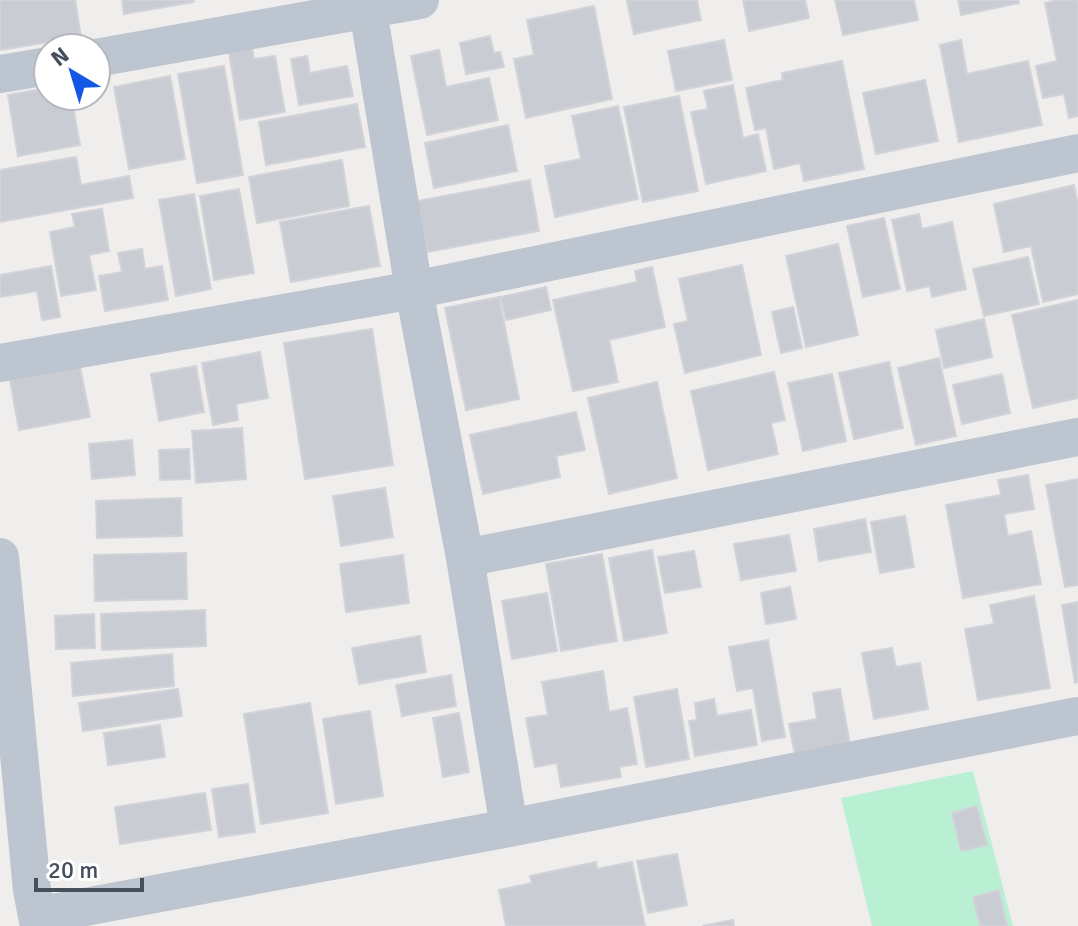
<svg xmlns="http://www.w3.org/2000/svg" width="1078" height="926" viewBox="0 0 1078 926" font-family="Signika,sans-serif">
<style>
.green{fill:#b9f0d4}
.building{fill:#caccd3;stroke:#d1d3d9;stroke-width:2}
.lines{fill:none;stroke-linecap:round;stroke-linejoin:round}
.minor{stroke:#bdc6d0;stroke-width:38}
</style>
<rect width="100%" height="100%" fill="#f0eded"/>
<path class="green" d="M 973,771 L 1013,926 L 872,926 L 841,798 Z"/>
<path class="building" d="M 0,0 L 75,0 L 81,37 L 0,50 Z
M 122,0 L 194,0 L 194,2 L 124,14 Z
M 631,0 L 697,0 L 701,20 L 634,34 L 627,1 Z
M 743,0 L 805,0 L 809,18 L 749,31 Z
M 835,0 L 914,0 L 918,20 L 843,35 Z
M 958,0 L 1018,0 L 1019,3 L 961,15 Z
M 1057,0 L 1078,0 L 1078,116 L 1069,118 L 1064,94 L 1043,98 L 1036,66 L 1057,61 L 1045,3 Z
M 594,6 L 612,99 L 526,118 L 514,59 L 534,55 L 527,20 Z
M 490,36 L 494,53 L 500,52 L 504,67 L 466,74 L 460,43 Z
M 724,40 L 732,80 L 676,91 L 668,51 Z
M 961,40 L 967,74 L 1028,61 L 1042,125 L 959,142 L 940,45 Z
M 252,48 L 254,59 L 275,56 L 285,112 L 240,120 L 229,52 Z
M 439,50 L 446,87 L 489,78 L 498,120 L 427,135 L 411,56 Z
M 307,56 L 310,73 L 347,66 L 353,96 L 299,105 L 291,59 Z
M 842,61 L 864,169 L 804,181 L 800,163 L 774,169 L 766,128 L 755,130 L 746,88 L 783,80 L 782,73 Z
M 224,66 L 243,175 L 197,183 L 178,74 Z
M 170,76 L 185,159 L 129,169 L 114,87 Z
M 925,80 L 938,141 L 876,154 L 863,93 Z
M 733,85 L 743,138 L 758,134 L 766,171 L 706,184 L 691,112 L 708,109 L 704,91 Z
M 48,88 L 48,96 L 71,96 L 80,145 L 18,156 L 8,95 Z
M 679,96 L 698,191 L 643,202 L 624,107 Z
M 357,104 L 365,147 L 266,165 L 259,122 Z
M 618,106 L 638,199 L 555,217 L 545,166 L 581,159 L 572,116 Z
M 508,125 L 517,171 L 434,188 L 425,143 Z
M 76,157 L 81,185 L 129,176 L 133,198 L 0,222 L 0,170 Z
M 342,160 L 349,206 L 257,223 L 249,177 Z
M 530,180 L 539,231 L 427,252 L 417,201 Z
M 1074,185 L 1078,205 L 1078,294 L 1043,302 L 1031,246 L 1004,252 L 994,204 Z
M 239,189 L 254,273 L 214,280 L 200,196 Z
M 194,194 L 211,289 L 176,296 L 159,200 Z
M 369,206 L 380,266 L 291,282 L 280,222 Z
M 102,209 L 109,251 L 89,255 L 96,290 L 61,296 L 50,232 L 75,227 L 72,214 Z
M 919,214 L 922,229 L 952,222 L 966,289 L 932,297 L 930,286 L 907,291 L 892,220 Z
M 884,218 L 900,289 L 863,297 L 847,226 Z
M 838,244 L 858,335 L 806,347 L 786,256 Z
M 142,249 L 145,269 L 162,266 L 168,300 L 105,311 L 99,276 L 122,272 L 118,253 Z
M 1028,257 L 1039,304 L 984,316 L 973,269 Z
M 742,265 L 761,355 L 685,373 L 674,324 L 688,321 L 679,279 Z
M 51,266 L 60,317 L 42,320 L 37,291 L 0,297 L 0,275 Z
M 652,267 L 665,327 L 609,340 L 618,382 L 573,391 L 553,300 L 637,282 L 635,271 Z
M 546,287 L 551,310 L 506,320 L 501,297 Z
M 499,297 L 519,399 L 466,410 L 445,308 Z
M 1078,300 L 1078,398 L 1033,408 L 1012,315 Z
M 793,307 L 802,348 L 781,353 L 772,312 Z
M 984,319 L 992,357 L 944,368 L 936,330 Z
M 372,329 L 393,465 L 305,479 L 284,343 Z
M 260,352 L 268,398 L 236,404 L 238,420 L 213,425 L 202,363 Z
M 939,358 L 956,436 L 916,445 L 898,368 Z
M 889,362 L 903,428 L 854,439 L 839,373 Z
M 196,366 L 204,412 L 159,421 L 151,374 Z
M 80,367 L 90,417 L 19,430 L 10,380 Z
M 774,372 L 785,420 L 771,423 L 778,454 L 708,470 L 691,391 Z
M 832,374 L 846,441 L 803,451 L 788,383 Z
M 1002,374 L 1010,413 L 962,424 L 953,385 Z
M 657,382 L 677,478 L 609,494 L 588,398 Z
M 576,412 L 585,450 L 556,456 L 560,477 L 483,494 L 470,435 Z
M 242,428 L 246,479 L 196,483 L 192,431 Z
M 132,440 L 135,475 L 92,479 L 89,444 Z
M 189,449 L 190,479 L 160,480 L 159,450 Z
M 1028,475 L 1034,509 L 1004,514 L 1008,536 L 1031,531 L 1041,584 L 963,598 L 946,505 L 1001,495 L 998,480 Z
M 1078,479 L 1078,585 L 1065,587 L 1046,485 Z
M 385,488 L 393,537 L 341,546 L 333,496 Z
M 181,498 L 182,536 L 97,538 L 96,501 Z
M 905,516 L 914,567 L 880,573 L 871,522 Z
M 865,519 L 871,552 L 819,561 L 814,529 Z
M 789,535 L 796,571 L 741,580 L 734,544 Z
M 652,550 L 667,633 L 624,641 L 609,558 Z
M 694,551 L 701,587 L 665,593 L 658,557 Z
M 186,553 L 187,599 L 95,601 L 94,555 Z
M 602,554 L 617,641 L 561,651 L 546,564 Z
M 403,555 L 409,603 L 346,612 L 340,564 Z
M 790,587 L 796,619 L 766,624 L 761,593 Z
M 547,593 L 557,651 L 512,659 L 502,601 Z
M 1034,596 L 1050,688 L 978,700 L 965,629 L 994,624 L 990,605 Z
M 1078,602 L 1078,682 L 1075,683 L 1062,605 Z
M 205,610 L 206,646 L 102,650 L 101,614 Z
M 94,614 L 95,648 L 56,649 L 55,616 Z
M 420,636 L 426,672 L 359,684 L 352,648 Z
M 768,640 L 785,737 L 762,741 L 753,688 L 737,691 L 729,647 Z
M 892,648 L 896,667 L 920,663 L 928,709 L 874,719 L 862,653 Z
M 172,654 L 174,686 L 73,696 L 71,663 Z
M 603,671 L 609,712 L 627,708 L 637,764 L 619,767 L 621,777 L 561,787 L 557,763 L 535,767 L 526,718 L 548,715 L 542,682 Z
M 451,675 L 456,706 L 402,716 L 396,685 Z
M 178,689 L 182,716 L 83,731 L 79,703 Z
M 677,689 L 689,759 L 646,767 L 634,697 Z
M 840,689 L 850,745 L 795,755 L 789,724 L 817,719 L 813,693 Z
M 714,699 L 717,716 L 751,710 L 757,745 L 695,756 L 689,721 L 697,720 L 695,703 Z
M 310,703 L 328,813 L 261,824 L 244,714 Z
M 370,711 L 383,796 L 336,804 L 323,719 Z
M 459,713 L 469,772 L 443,777 L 433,718 Z
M 160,725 L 165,757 L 108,765 L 104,733 Z
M 248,784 L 255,832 L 219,837 L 212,789 Z
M 205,793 L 211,830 L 120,844 L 115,807 Z
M 977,806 L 987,845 L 961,851 L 952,813 Z
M 677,854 L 687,905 L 648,913 L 637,861 Z
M 596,862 L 597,869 L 632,862 L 645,926 L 506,926 L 499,890 L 532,883 L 530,876 Z
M 999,890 L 1007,926 L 980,926 L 973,897 Z
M 733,920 L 734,926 L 702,926 Z"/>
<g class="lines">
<path class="minor" d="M 368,10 L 414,290 L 465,558 L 509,828
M 96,58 L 420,0
M 0,74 L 48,66
M 0,363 L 414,290 L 1078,153
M 0,557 L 32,890 L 39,926
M 465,558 L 1078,437
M 37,916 L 509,828 L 1078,716"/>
</g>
<g transform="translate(72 72) rotate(322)"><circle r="38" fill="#ffffff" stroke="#b5b8bd" stroke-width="2"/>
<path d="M0-6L14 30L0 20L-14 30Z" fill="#1258e5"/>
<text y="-12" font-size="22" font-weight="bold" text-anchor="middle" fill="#454e5b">N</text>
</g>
<path d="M36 878v12h106v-12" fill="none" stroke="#454e5b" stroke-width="4"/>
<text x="48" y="878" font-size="24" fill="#454e5b" stroke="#ffffff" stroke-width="6" paint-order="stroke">20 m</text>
</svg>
